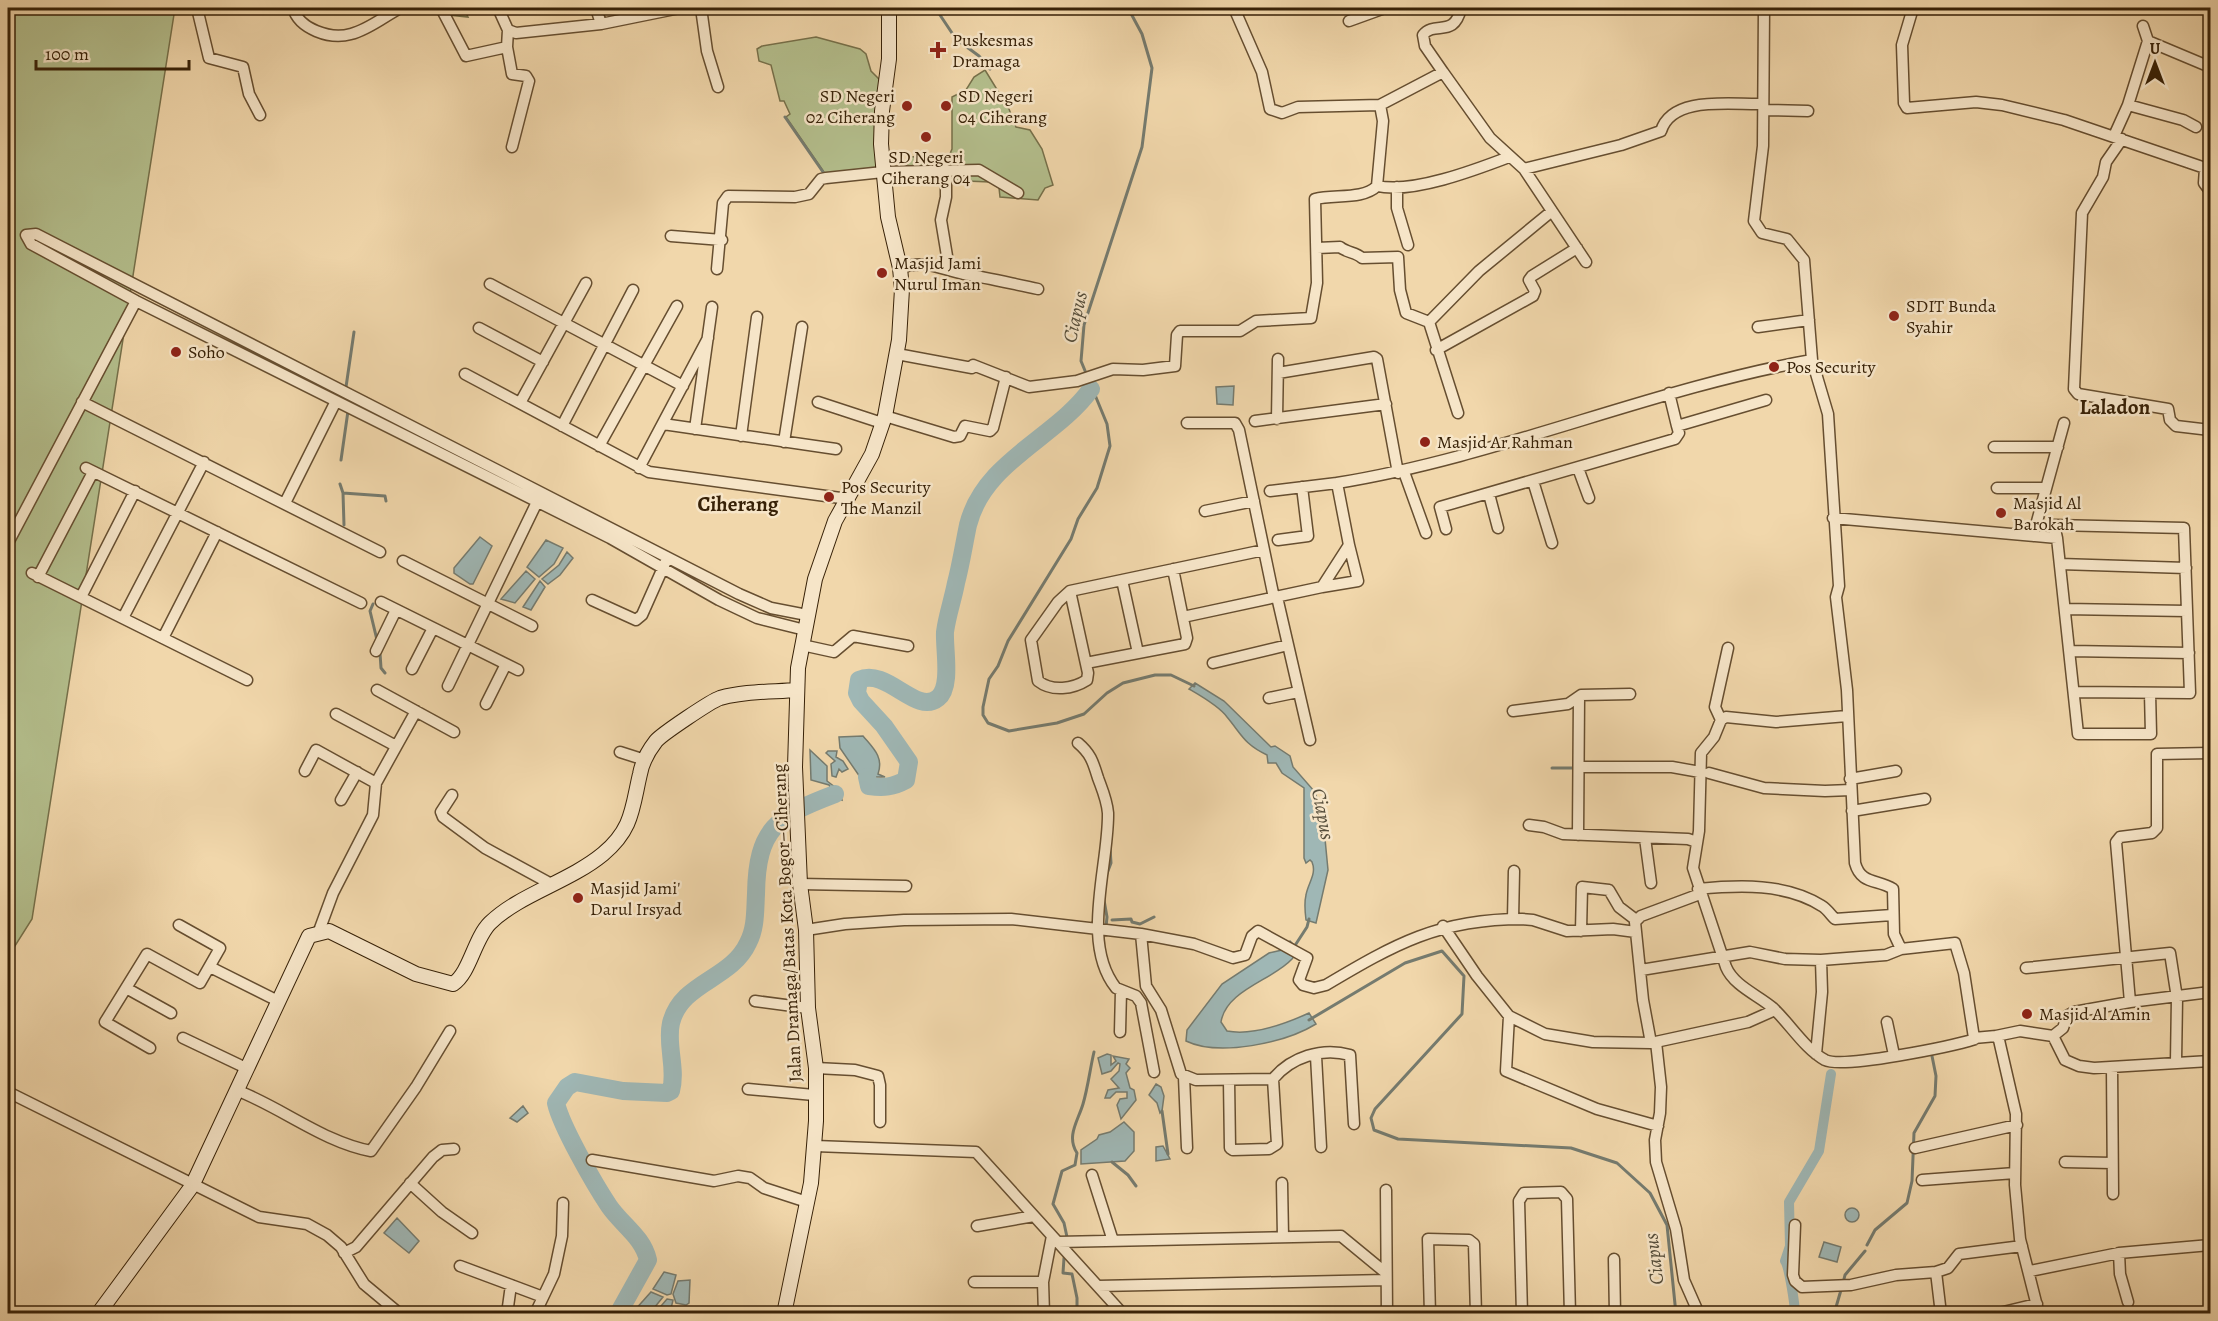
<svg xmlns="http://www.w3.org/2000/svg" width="2218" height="1321" viewBox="0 0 2218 1321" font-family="Alegreya,serif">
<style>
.green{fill:#b4bf8d;stroke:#76704a;stroke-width:1.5}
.water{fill:#9fb7b5;stroke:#757b6f;stroke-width:1.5}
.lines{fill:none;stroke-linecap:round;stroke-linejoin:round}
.stream{stroke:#757b6f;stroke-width:3}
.canal{stroke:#9fb7b5;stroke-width:10}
.river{stroke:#9fb7b5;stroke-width:18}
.street-casing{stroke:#664e30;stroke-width:13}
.secondary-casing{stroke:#372107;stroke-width:16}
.street{stroke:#f6e5c8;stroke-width:10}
.secondary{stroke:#f6e5c8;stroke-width:14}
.poi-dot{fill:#8f2418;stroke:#f6e5c8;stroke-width:2}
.labels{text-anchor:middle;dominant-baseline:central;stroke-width:5;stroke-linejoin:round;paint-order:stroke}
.poi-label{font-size:18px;fill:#372107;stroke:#f6e5c8;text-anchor:start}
.street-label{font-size:18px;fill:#372107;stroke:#f6e5c8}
.water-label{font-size:20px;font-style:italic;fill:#564e3b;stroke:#f6e5c8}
.quarter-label{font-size:21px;font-weight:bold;fill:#372107;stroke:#f6e5c8}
</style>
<rect width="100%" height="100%" fill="#f1d7ab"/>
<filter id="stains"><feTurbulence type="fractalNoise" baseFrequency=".00333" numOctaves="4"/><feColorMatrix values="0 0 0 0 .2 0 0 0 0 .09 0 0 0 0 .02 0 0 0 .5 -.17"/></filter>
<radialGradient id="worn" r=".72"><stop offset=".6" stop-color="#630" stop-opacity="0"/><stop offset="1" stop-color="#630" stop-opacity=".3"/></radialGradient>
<path class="green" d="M 8,8 L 175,8 L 32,919 L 8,957 Z
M 382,8 L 464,8 L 468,17 Z
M 816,37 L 860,49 L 866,54 L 871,71 L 884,84 L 878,171 L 826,175 L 786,117 L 790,114 L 784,101 L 780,101 L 771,65 L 759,61 L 757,49 L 762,46 Z
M 985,70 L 1009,109 L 1016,127 L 1030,130 L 1042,149 L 1053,185 L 1045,188 L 1038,200 L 1000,197 L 999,188 L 990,182 L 943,180 L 943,174 L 908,174 L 907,157 L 949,156 L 952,149 L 952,97 L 966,90 L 974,77 Z"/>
<path class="water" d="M 1234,386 L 1233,405 L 1217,404 L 1216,387 Z
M 480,537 L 492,546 L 473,584 L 470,584 L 454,573 L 454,568 Z
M 546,540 L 563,548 L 554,564 L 539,577 L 527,567 Z
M 567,552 L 573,558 L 560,575 L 548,584 L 542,579 L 559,565 Z
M 526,571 L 535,579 L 515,603 L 501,599 Z
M 540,581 L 545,587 L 531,610 L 523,607 Z
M 1195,683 L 1224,701 L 1271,747 L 1275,746 L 1290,756 L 1293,767 L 1315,792 L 1323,818 L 1328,870 L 1316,923 L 1306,920 C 1305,912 1304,903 1306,895 C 1308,883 1317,874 1312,862 L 1310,860 L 1306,863 L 1304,858 L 1304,788 L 1282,773 L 1276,763 L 1268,763 L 1267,755 C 1244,744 1242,735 1227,717 C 1219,706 1201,696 1189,689 Z
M 863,736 C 873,748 884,757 878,774 L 885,777 L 860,777 L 840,748 L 839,737 Z
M 810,750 L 827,766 L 827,781 L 840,791 L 842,800 L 836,798 L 829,785 L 811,780 Z
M 828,751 L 837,751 L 836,757 L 843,761 L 848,769 L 842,772 L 839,769 L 836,777 L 832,776 L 831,764 L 835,761 L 826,753 Z
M 1290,941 L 1299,950 L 1292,959 C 1273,980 1226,990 1221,1022 L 1227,1031 C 1253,1036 1285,1024 1309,1013 L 1316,1024 C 1285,1043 1219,1057 1186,1041 L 1187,1030 L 1222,984 L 1269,953 L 1282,950 Z
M 1107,1054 L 1111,1055 L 1111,1065 L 1116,1061 L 1113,1056 L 1129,1059 L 1126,1064 L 1130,1068 L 1126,1073 L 1130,1088 L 1134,1090 L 1136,1100 L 1121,1119 L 1117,1105 L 1120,1099 L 1127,1098 L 1127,1092 L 1116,1092 L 1110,1098 L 1105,1098 L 1108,1090 L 1119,1088 L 1111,1079 L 1119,1071 L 1120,1064 L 1118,1063 L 1111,1071 L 1102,1074 L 1098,1058 Z
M 1156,1084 L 1161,1087 L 1164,1096 L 1162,1111 L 1160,1113 L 1157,1103 L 1149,1095 Z
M 523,1106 L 528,1113 L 517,1122 L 510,1118 Z
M 1124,1122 L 1134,1132 L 1134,1151 L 1125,1161 L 1081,1164 L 1081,1150 L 1097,1139 L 1099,1135 L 1110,1132 Z
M 1163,1146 L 1170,1159 L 1156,1161 L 1156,1147 Z
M1845 1215a7 7 0 1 1 14 0a7 7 0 1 1-14 0Z
M 397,1218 L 419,1241 L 409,1253 L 384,1233 Z
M 1824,1242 L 1841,1247 L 1837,1262 L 1819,1257 Z
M 664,1272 L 676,1275 L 671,1294 L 667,1295 L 653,1289 Z
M 690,1280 L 689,1303 L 686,1305 L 676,1303 L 673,1294 L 678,1281 Z
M 651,1292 L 663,1297 L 650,1313 L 633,1312 Z
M 667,1299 L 673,1300 L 670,1313 L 655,1313 Z"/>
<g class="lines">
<path class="stream" d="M 1128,8 L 1142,34 L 1152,68 L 1142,147 L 1084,325 L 1081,361 L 1107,424 L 1110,446 L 1097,488 L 1078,519 L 1071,539 L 1008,641 L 998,666 L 989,679 L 983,707 L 983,715 L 988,723 L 1009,731 L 1057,723 L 1084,714 L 1107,693 L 1123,683 L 1155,675 L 1171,675 L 1194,686
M 936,9 L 956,39 L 979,56 L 990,69
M 785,117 L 823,172
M 346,387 L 354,332
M 341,460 L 348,411
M 340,484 L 343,493
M 344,525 L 343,493 L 385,496 L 386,501
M 373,604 L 370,611 L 377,640
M 380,653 L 381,668 L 385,673
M 1552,768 L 1576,768
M 1106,876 L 1111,863 L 1110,848
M 1104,900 L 1107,917 L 1106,927
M 1112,920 L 1131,919 L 1132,922 L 1140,924 L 1154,917
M 1294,947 L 1307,927 L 1309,919
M 1309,1020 L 1405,963 L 1442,951 L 1464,976 L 1462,1014 L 1375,1109 L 1371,1118 L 1374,1130 L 1398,1139 L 1571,1148 L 1617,1163 L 1650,1193 L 1667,1225 L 1676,1314
M 1162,1111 L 1168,1154
M 1112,1162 L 1128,1175 L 1136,1186
M 1067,1237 L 1064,1223 L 1053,1204 L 1062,1171 L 1075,1165 L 1077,1153 C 1066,1136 1078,1121 1083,1104 C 1088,1087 1090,1069 1094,1052
M 1867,1245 L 1875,1230 L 1907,1203 L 1912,1181 L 1914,1133 L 1935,1096 L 1936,1076 L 1932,1056
M 1064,1258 L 1063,1273 L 1072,1274 L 1077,1298 L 1077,1314
M 1843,1283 L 1845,1275 L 1865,1251
M 1834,1314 L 1841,1290"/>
<path class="canal" d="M 1795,1314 C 1795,1305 1789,1266 1785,1261 L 1790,1246 L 1789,1202 L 1819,1151 L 1831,1074"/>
<path class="river" d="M 867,777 L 869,786 C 884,788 893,787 906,780 L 909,762 L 884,726 L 861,701 L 857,693 L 859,680 C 887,667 916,716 938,698 C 952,687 944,649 945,632 C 947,616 953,599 956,583 C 961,564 964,544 968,525 C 984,461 1056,438 1091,389
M 618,1314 L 648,1260 C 643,1237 622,1225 609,1206 C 595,1185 561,1126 556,1103 L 567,1087 L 575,1082 L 623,1091 L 667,1093 L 671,1091 C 677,1068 666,1045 671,1023 C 681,982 731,980 748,943 C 756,928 755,911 756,894 C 757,828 777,816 835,794"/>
<defs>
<path id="street" d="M 197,8 L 209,58 L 243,67 L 249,94 L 260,115
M 293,8 C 299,29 330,40 351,34 C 368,30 385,16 400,8
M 441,8 L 466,56 L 507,47
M 498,8 L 508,30 L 516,33 L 601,24 L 680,8
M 596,8 L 601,24
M 701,8 L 707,51 L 718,87
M 1234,8 L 1262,72 L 1270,109 L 1282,113 L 1298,107 L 1380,105 L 1443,72 L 1425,46 L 1423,35 C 1435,20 1454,39 1461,8
M 1764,8 L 1763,146 L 1754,221 L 1762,233 L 1787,239 L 1804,260 L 1812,360 L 1828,414 L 1839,586 L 1836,597 L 1847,690 L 1855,863 C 1861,885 1878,879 1893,889 L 1894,934 L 1901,949 L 1955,943 L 1964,973 L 1974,1038 L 1996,1036 L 1999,1040 L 2016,1114 L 2015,1185 L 2020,1239 L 2039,1314
M 1913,8 L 1902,45 L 1904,103 L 1907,108 L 1976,102 L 2002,105 L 2064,120 L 2205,168 L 2204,183 L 2210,191
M 1349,21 L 1385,8
M 508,30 L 507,47 L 512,74 L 526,76 L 529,81 L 512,147
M 2148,41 L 2210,67
M 1443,72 L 1490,138 L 1524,169 L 1586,262
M 1380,105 L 1383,121 L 1377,186 C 1412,194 1475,170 1509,157
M 2128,105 L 2183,120 L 2196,127
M 1764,110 L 1808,111
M 2114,136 L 2128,105 L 2148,41 L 2143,26
M 2122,139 L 2106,162 L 2103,177 L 2082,213 L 2074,389 L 2078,394 L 2168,409 L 2170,420 L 2176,426 L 2210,430
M 1524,169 L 1621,145 L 1661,131 C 1672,95 1731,105 1763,104
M 946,170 L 946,197 L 941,220 L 949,268
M 1397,187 L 1397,208 L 1408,245
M 671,236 L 722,240
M 1317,248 L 1340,247 C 1347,253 1356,252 1362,258 L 1398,257 L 1400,290 L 1406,313 L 1429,322
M 900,268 C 925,259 940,269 964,274 C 989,278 1013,284 1038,289
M 717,269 L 723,203 L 728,196 L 795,197 L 809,194 L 821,179 L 826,178 L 883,172 L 979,170 L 1018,193
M 490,284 L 683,386
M 1758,327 L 1809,320
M 479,328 L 543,362
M 1436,350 L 1533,296 L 1535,291 L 1529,280 L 1532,276 L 1577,248
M 897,354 L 972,368 L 973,365 L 1029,387 L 1077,381 L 1113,369 L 1143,370 L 1175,366 L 1177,335 L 1180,331 L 1240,331 L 1256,321 L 1311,318 L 1317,283 L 1315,199 C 1334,194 1363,200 1377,186
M 1278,373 L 1374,357 L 1377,359 L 1398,473
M 465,374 L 649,472 L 848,499
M 1669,393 L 1677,426
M 82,402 L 380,552
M 818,402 L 882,423
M 520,403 L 586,283
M 1458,413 L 1429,322 L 1479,271 L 1552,211
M 885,416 L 954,437 L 960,436 L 965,426 L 990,431 L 993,428 L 1006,377
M 1277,419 L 1278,359
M 1255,421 L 1386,404
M 1187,423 L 1235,423 L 1239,430 L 1274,598
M 663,424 L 836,449
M 562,426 L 633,290
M 695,429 L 712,307
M 741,436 L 757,317
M 784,442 L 802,327
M 599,446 L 677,306
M 1994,447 L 2058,447
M 86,468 L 361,603
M 639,468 L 708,338
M 1578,468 L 1589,498
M 1404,472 L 1426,533
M 1533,481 L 1552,543
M 1997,488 L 2046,488
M 1270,491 L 1337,483
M 1489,494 L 1498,528
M 285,503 L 336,401
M 1205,511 L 1254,501
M 1833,518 L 2057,538 L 2054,525 L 2184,528 L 2190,693 L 2074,692
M 1446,529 L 1440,507 L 1675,439 L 1679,433 L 1677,426 L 1766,400
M 2033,536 L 2064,423
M 2057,538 L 2078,734 L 2151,734 L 2150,693
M 1278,540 L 1308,536 L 1302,487
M 8,543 L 136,301
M 403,561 L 532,626
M 2060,564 L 2186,568
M 32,573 L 247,680
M 38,577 L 93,472
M 1122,580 L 1138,653
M 1322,587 L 1358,581 L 1349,545
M 1070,591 L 1088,673 L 1087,680 C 1073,689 1052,692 1038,681 L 1031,640 L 1058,602 L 1070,591 L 1264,550
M 81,597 L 135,491
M 1277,597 L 1310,740
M 592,600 L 636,620 L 642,615 L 666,561
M 381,602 L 518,670
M 2065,609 L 2187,611
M 1183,617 L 1322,587 L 1349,545 L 1337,483 C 1498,457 1650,389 1812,360
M 123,618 L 204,462
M 805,630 L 757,618 L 719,600 L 610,538 L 136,301 L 31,244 L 26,235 L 36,234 L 739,594 L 771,608 L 807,615
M 163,638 L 217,532
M 802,645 L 834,652 L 853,636 L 908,646
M 376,651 L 396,610
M 2070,651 L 2189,653
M 1086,663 L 1185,644 L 1187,638 L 1173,569
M 1213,663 L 1288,645
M 412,669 L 433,628
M 448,686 L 537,502
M 377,690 L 454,732
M 1269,698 L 1298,692
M 486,704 L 506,664
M 1513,711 L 1568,704 L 1581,695 L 1630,694
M 336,714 L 396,746
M 1847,716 L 1776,722 L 1726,717 L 1721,720 L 1714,737 L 1701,753 L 1699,831 L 1693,868 L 1726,967 C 1734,986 1758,995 1773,1008 C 1790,1024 1805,1049 1825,1060 C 1843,1069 1953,1046 1975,1039
M 1721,720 L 1715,707 L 1728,648
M 1078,743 C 1091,754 1093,762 1098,778 C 1102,789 1107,800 1108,813 C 1109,865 1080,943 1116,988 L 1136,996 L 1141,1003 L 1154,1072
M 620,752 L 645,760
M 1580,767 L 1672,767 L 1700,772
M 305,771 L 316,750 L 376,783
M 1709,773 L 1764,788 L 1825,791 L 1851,790
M 1850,779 L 1896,771
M 452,795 L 441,812 L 443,817 L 485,848 L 553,885
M 341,800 L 357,772
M 1852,811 L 1925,799
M 1529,825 L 1544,827 L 1563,834 L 1688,839 L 1697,842
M 1578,835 L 1579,697
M 1645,838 L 1651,883
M 800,884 L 906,886
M 1698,889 C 1739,885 1786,883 1822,906 C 1827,909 1831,915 1835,919 L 1892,915
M 1513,919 L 1514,871
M 1443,926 L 1477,976 L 1509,1016 L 1545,1034 L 1593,1042 L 1651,1043 L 1748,1022 L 1775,1010
M 806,930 L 845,924 L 904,920 L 1011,919 L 1141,934 L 1194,944 L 1233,958 L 1245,955 L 1252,936 L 1258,931 L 1307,958 L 1299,980 L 1303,985 L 1314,988 L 1326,985 C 1395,944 1439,919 1522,919 L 1533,920 L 1567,931 L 1613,929 L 1636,932
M 319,931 L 333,893 L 373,815 L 376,783 L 416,711
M 1581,931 L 1582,887 L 1609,890 L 1619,907 L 1636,920
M 1141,934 L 1146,986 L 1161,1010 L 1181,1074 L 1196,1080 L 1273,1079
M 210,967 L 278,1001
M 2026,968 L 2170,953 L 2177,998 L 2176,1062
M 1641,970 L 1750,952 L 1785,959 L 1821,960 L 1886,955 L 1901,949
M 126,988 L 171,1013
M 755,1001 L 808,1008
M 2130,1002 L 2210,992
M 1509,1016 L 1506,1071 L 1597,1109 L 1658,1126
M 1887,1022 L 1894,1055
M 1120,1032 L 1121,991
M 1996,1036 L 2020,1031 L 2053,1036 L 2065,1060 L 2079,1066 L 2094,1068 L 2210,1061
M 2053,1036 L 2063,1028 L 2067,1016 L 2074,1012 L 2130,1002 L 2116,842 L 2120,837 L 2152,833 L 2157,828 L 2157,754 L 2210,753
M 183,1038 L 246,1068
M 1656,1042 L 1661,1087 L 1660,1113 L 1655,1140 L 1656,1162 L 1676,1229 L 1684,1280 L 1699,1314
M 1651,1043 L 1643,1000 L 1635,922 L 1641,916 L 1700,894
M 150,1048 L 105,1022 L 147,954 L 200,983 L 220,948 L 179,925
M 1816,1054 L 1822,992 L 1821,960
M 1316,1056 L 1321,1147
M 2112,1067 L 2113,1194
M 816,1068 L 855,1070 L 878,1076 L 880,1085 L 880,1122
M 1184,1077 L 1187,1148
M 1229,1080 L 1230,1148 L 1233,1150 L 1269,1149 L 1277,1144 L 1273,1079 C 1291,1057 1322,1047 1350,1055 L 1354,1124
M 748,1089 L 814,1095
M 236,1090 C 281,1107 323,1142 371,1151 L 416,1087 L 450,1031
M 8,1092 L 259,1217 L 307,1224 L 327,1235 L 341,1247 L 364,1284 L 400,1314
M 815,1146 L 976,1152 L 1123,1314
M 1915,1148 L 2017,1125
M 592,1160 L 714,1181 L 738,1176 L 750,1178 L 764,1188 L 807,1202
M 2065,1162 L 2112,1163
M 1092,1175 L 1113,1241
M 1922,1180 L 2015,1173
M 410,1183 L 442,1212 L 472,1233
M 1282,1183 L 1283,1237
M 1386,1190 L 1387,1314
M 1795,1225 L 1793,1275 L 1795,1281 L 1802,1287 L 1851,1285 L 1896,1275 L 1936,1272 L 1948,1268 L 1959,1254 L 2022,1246
M 977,1226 L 1034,1216
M 1058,1242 L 1341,1236 L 1386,1273
M 344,1253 L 356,1247 L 433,1157 L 442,1150 L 454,1149
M 2119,1253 L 2120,1274 L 2128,1302
M 1614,1259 L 1615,1314
M 460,1266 L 543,1297
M 2030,1271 L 2119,1253 L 2210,1245
M 1936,1272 L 1941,1314
M 974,1282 L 1043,1282
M 1098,1286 L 1386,1280
M 507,1314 L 511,1285
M 535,1314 L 554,1274 L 562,1236 L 563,1203
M 1044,1314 L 1043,1282 L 1052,1236
M 1430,1314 L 1428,1239 L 1469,1240 L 1474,1244 L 1476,1314
M 1522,1314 L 1519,1201 L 1524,1193 L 1561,1192 L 1567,1199 L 1570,1314
M 1995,1314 L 2037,1304"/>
<path id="secondary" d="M 98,1314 L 192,1186 L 309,936 L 329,931 L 416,974 L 453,984 C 470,973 474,939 490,923 C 520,894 569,882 603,854 C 633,829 632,808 640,774 C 642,763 649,750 656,741 C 662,734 711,701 720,698 C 744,691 772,692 797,690
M 784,1314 L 811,1183 L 816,1121 L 816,1068 L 808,1008 L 806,930 L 800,884 L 795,767 L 798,668 L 815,579 L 835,521 L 872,454 L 885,416 L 899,340 L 902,289 L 900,268 L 888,217 L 881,144 L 882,111 L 889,59 L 889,8"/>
</defs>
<use href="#street" class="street-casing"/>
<use href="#secondary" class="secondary-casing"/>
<use href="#street" class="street"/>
<use href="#secondary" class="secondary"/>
</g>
<g class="poi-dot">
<path d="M935 41h6v6h6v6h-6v6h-6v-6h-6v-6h6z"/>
<circle cx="907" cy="106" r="6"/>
<circle cx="946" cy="106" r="6"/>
<circle cx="926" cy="137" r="6"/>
<circle cx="882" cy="273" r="6"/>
<circle cx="1894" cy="316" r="6"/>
<circle cx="176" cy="352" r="6"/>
<circle cx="1774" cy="367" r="6"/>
<circle cx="1425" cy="442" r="6"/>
<circle cx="829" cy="497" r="6"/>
<circle cx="2001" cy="513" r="6"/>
<circle cx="578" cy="898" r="6"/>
<circle cx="2027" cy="1014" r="6"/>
</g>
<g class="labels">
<g class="poi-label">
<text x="952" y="40">Puskesmas<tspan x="952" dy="21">Dramaga</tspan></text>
<text x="895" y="96" text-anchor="end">SD Negeri<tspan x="895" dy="21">02 Ciherang</tspan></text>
<text x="958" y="96">SD Negeri<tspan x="958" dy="21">04 Ciherang</tspan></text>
<text x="926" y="157" text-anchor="middle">SD Negeri<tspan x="926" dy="21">Ciherang 04</tspan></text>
<text x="894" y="263">Masjid Jami<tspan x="894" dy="21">Nurul Iman</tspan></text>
<text x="1906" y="306">SDIT Bunda<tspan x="1906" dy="21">Syahir</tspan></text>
<text x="188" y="352">Soho</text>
<text x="1786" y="367">Pos Security</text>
<text x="1437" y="442">Masjid Ar Rahman</text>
<text x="841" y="487">Pos Security<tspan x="841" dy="21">The Manzil</tspan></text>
<text x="2013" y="503">Masjid Al<tspan x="2013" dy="21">Barokah</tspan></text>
<text x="590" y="888">Masjid Jami'<tspan x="590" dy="21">Darul Irsyad</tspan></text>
<text x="2039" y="1014">Masjid Al Amin</text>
</g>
<g class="street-label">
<text transform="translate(787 923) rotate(-93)">Jalan Dramaga/Batas Kota Bogor–Ciherang</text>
</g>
<g class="water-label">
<text transform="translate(1075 317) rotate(-77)">Ciapus</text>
<text transform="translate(1323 814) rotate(79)">Ciapus</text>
<text transform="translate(1654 1259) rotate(-97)">Ciapus</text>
</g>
<g class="quarter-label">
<text x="2115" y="407">Laladon</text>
<text x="738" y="504">Ciherang</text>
</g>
</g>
<rect width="2218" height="1321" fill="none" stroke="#f1d7ab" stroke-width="30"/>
<rect x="9" y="9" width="2200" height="1303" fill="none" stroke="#372107" stroke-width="3"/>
<rect x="15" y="15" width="2188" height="1291" fill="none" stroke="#372107" stroke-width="1.5"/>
<g transform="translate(2155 63)" stroke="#f6e5c8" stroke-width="4.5" paint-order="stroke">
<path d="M0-4.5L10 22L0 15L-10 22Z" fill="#372107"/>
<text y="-9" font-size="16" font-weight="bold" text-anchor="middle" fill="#372107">U</text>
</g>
<path d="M36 60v9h153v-9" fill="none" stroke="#372107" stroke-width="3"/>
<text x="45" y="60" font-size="18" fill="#372107" stroke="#f6e5c8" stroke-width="4.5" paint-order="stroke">100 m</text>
<rect width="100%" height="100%" filter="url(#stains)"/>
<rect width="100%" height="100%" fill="url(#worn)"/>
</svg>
